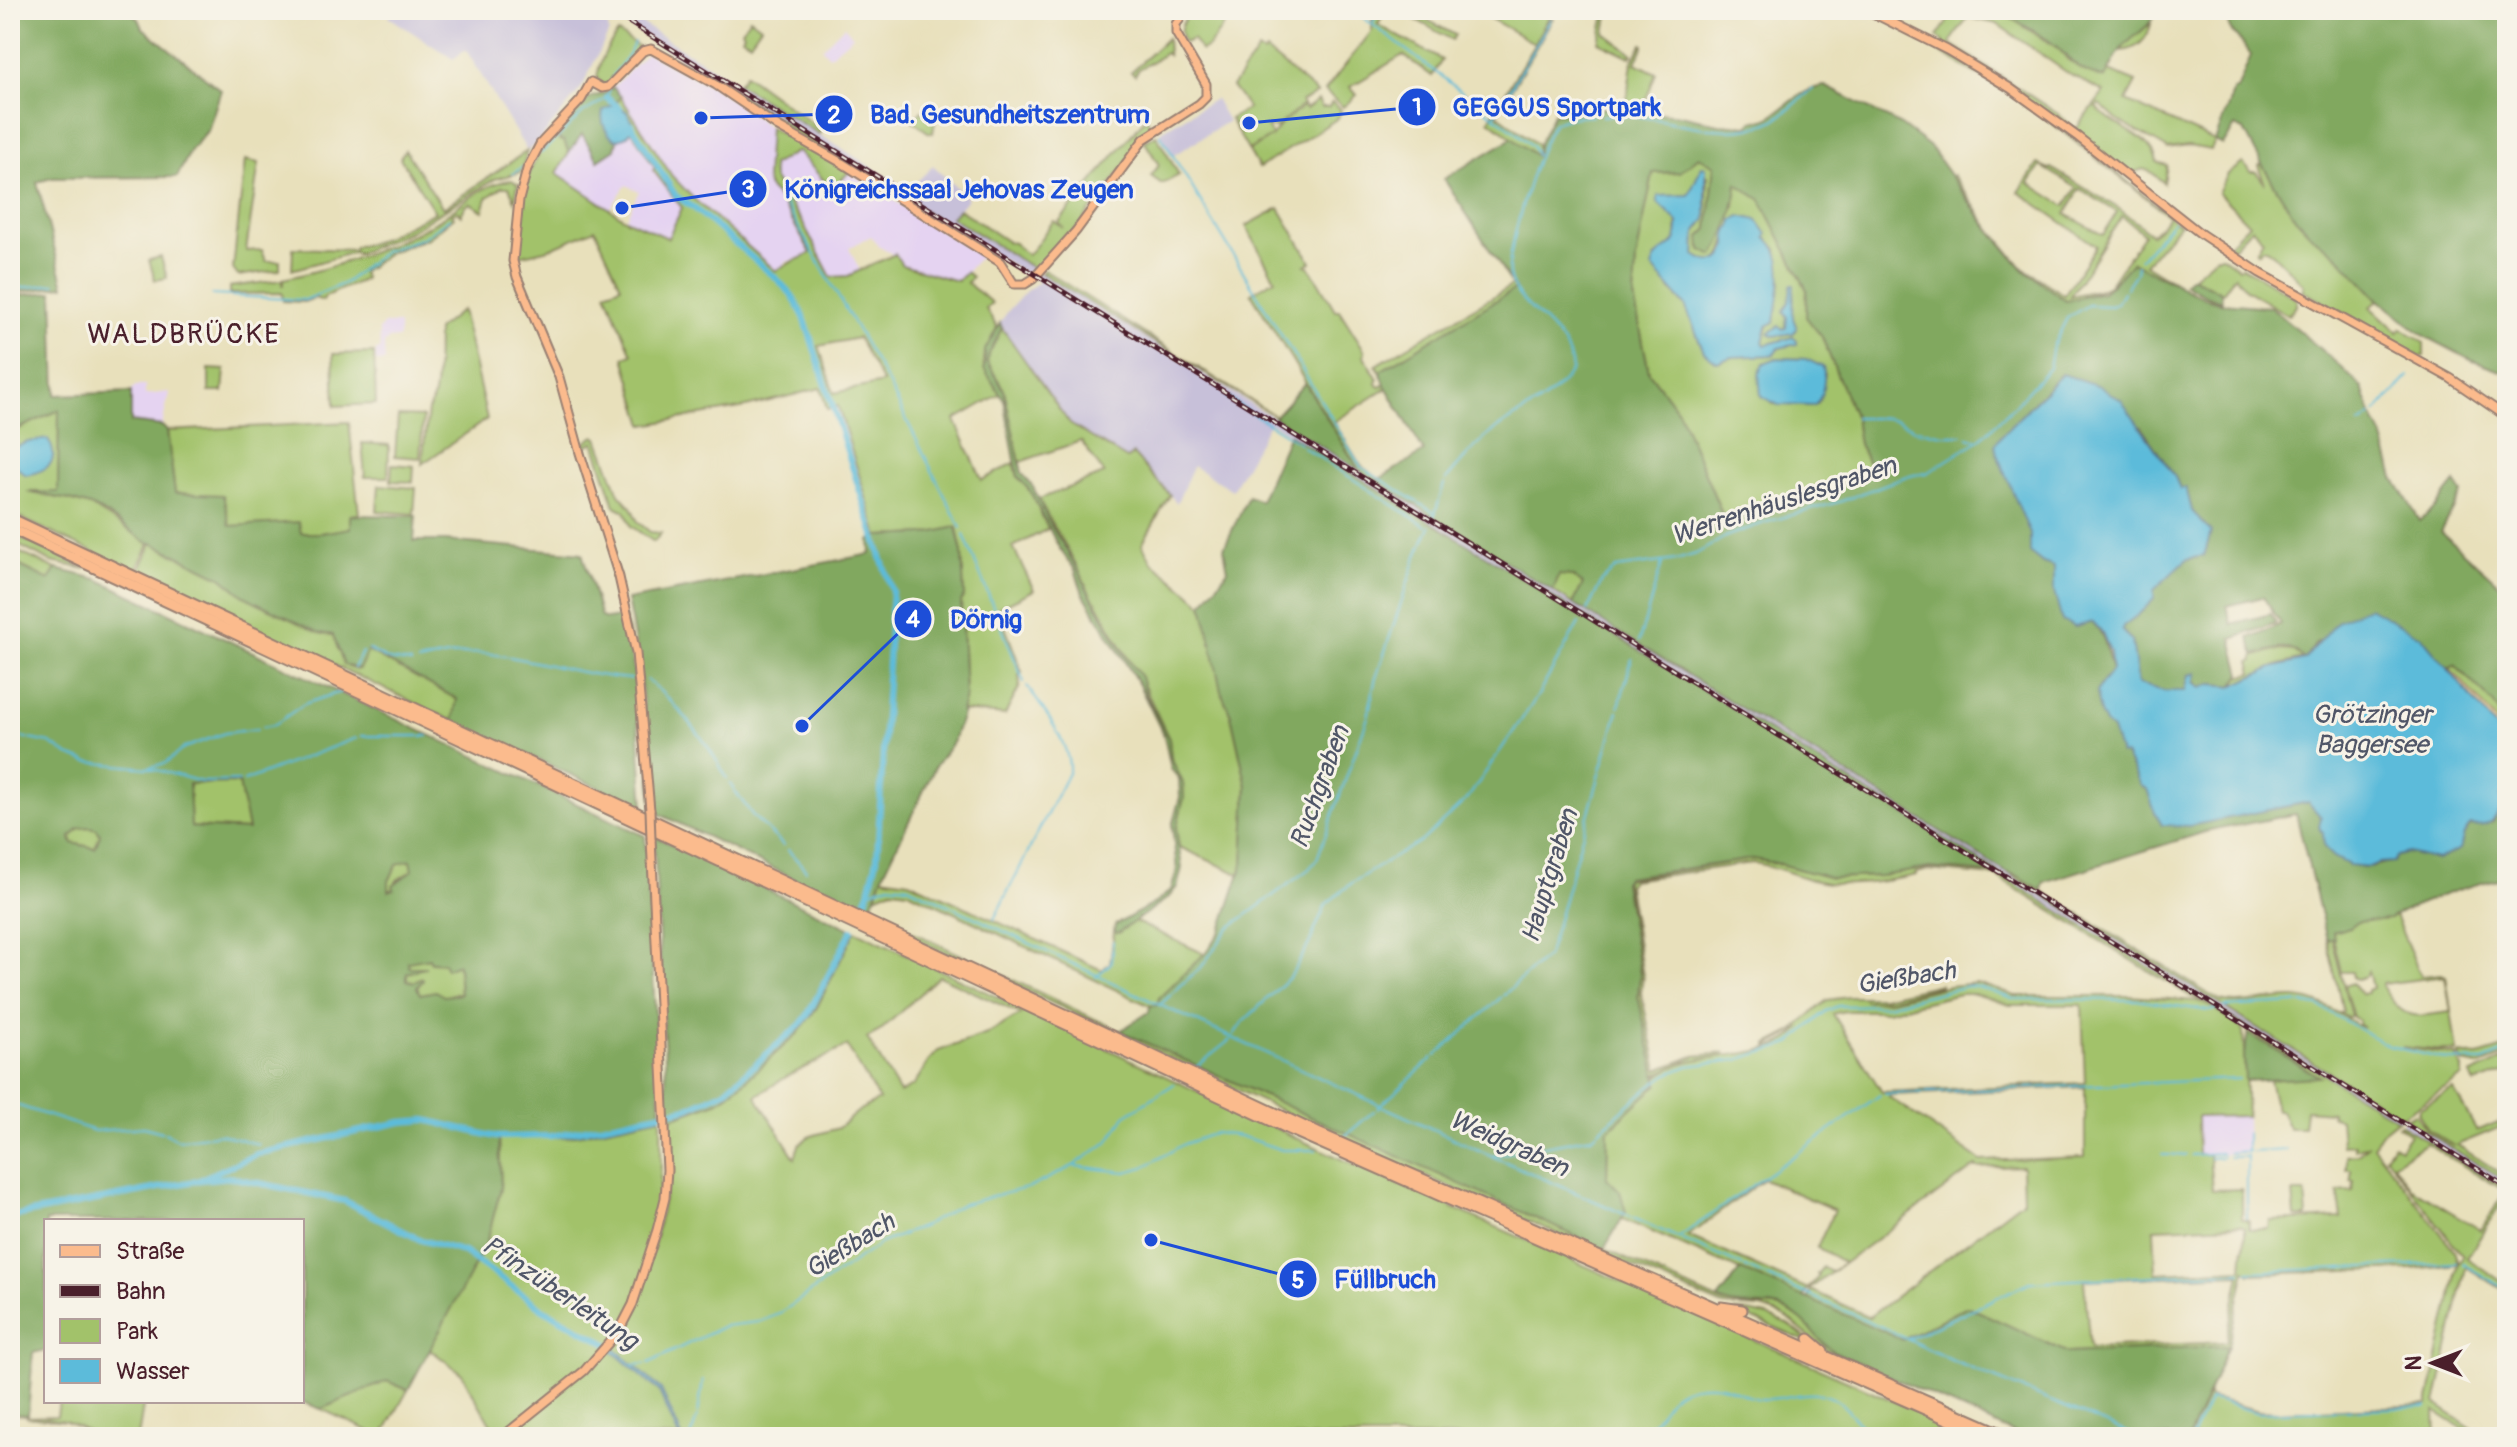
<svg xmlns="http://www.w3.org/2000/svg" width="2517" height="1447" viewBox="0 0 2517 1447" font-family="Pangolin,sans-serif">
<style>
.built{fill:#e5d3f1}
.industrial{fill:#c7c0d9}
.green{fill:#a2c26a;stroke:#76704a;stroke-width:2;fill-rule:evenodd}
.forest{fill:#81a85e;stroke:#666444;stroke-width:2;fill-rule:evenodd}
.sand{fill:#eeda9e;stroke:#9c7c64;stroke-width:2}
.water{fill:#5cbbda;stroke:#536d82;stroke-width:2}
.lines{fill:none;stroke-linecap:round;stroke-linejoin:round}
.stream{stroke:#5cbbda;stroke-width:2}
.river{stroke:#5cbbda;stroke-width:6}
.major-casing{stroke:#998073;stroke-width:11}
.highway-casing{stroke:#998073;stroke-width:13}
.major{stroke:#fbbb8d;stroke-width:7}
.highway{stroke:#fbbb8d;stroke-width:9}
.rail-casing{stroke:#4a1f2b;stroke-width:5}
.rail{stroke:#f7f3e8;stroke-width:2;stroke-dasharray:6;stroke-linecap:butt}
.major-bridge-casing{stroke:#998073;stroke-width:11;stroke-linecap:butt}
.major-bridge{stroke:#fbbb8d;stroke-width:7}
.labels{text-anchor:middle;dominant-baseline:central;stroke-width:6;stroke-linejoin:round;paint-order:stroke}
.water-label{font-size:26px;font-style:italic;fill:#505668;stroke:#f7f3e8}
.quarter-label{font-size:28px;letter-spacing:2px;fill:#4a1f2b;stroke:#f7f3e8}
.leader{fill:none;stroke:#1d4ed8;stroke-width:3}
.callout-dot{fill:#1d4ed8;stroke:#f7f3e8;stroke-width:3}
.mark-label{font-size:24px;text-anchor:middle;font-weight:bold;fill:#fff}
.callout-label{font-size:26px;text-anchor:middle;font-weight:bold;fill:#1d4ed8;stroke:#f7f3e8;stroke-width:6;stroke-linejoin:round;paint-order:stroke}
</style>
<rect width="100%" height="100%" fill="#f7f3e8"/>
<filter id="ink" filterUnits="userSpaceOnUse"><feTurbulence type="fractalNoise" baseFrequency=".0125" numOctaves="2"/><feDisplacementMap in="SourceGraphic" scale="16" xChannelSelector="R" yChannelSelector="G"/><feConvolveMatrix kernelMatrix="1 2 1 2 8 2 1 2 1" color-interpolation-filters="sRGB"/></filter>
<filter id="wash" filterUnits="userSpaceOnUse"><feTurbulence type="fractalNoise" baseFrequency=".006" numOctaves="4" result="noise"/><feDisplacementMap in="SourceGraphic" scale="32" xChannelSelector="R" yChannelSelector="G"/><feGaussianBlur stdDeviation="1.8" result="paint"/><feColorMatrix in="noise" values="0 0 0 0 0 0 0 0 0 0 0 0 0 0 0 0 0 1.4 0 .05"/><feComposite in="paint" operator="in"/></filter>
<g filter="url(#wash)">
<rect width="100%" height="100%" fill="#e8e0bb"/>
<path class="built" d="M 844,26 L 853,36 L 829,56 L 822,48 Z
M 647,53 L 719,91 L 769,127 L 768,164 L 798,151 L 831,190 L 849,172 L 981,256 L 957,281 L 902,265 L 894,255 L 878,246 L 871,236 L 849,248 L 860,271 L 848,277 L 831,278 L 818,252 L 786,262 L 776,271 L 695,200 L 672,176 L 613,87 Z
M 632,131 L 672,197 L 682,208 L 668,239 L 626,218 L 639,191 L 626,185 L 610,209 L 556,172 L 582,133 L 615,149 L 617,140 Z
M 384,324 L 399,324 L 399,338 L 389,339 L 384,344 L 385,362 L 376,362 L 376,350 L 380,350 L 379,330 Z
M 135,386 L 145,386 L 145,395 L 169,392 L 162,426 L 131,423 L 131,392 Z
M 2247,1116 L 2248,1153 L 2198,1155 L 2196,1117 Z"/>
<path class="industrial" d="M 394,10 L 578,10 L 608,27 L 609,32 L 582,87 L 535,146 L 527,151 L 466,50 L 453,59 L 389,17 Z
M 604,10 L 618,10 L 636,20 L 908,190 L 933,166 L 968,198 L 951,218 L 2401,1117 L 2398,1120 L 2388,1115 L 1270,422 L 1232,490 L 1193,466 L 1177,503 L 1133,454 L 1128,459 L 1070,424 L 1002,328 L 1000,323 L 1008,311 L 1026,291 L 1039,282 Z
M 1215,99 L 1228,121 L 1174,155 L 1160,132 Z
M 2405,1119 L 2507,1182 L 2507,1189 L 2401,1123 Z"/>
<path class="green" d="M 1191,10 L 1210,10 L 1226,23 L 1208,47 L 1201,51 L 1193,39 L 1184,43 C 1177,28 1182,23 1191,10 Z
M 1379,10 L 1385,10 L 1378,25 L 1442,60 L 1432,76 L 1403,55 L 1350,87 L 1357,95 L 1343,107 L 1325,91 L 1372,31 L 1372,21 Z
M 1399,10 L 1409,10 L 1455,35 L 1452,40 Z
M 1475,10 L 1539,10 L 1549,17 L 1534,43 Z
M 1606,10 L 1609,10 L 1605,33 L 1633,54 L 1630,57 L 1599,42 Z
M 1973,10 L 1998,10 L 2059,49 L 2067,59 L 2082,70 L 2105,78 L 2109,71 L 2136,82 L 2126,101 L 2215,141 L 2211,150 L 2188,146 L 2168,149 L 2117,120 L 2099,104 L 2096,107 C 2112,127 2153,136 2157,162 L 2167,165 L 2164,183 L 2151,172 L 2143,169 L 2130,174 L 1943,45 L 1944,42 L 1937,37 L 1952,15 L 1968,17 L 1950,43 L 2058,114 L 2076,129 L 2104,92 L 2072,76 L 1997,24 L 1971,18 Z
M 750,18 L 761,26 L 750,42 L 742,37 L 744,33 L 742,30 Z
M 1550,18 L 1553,18 L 1497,114 L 1538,145 L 1536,157 L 1489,120 Z
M 2151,24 C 2147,41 2137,50 2120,51 L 2139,30 Z
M 618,33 L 638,46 L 639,50 L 608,84 L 603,85 L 597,78 C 599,61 607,47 618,33 Z
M 1909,34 L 1947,52 L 2036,108 L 2153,202 L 2170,212 L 2171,218 L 2180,224 L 2145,264 L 2182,287 L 2132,262 C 2107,293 2102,290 2066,301 L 2024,270 L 1985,224 L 1951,177 L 1953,175 L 1988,226 L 2021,266 L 2064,295 L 2096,246 L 2019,192 L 2038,164 L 2049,169 L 2051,168 L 2118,208 L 2151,234 L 2161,226 L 2168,215 L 2030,106 ZM 2041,166 L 2077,188 L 2065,206 L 2029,183 ZM 2080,189 L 2117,212 L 2103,235 L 2066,214 ZM 2122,216 L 2144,234 L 2109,285 L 2101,289 L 2070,296 Z
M 1167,38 L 1168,55 L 1166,53 L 1138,70 L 1135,75 L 1131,72 Z
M 1642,44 L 1644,45 L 1636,63 L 1656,73 L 1643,107 L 1626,105 L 1632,62 Z
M 1258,50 L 1264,54 L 1266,51 L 1317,93 L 1301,102 L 1303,105 L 1276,128 L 1267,126 L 1272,136 L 1284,121 L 1304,106 L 1306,109 L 1318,100 L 1322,107 L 1329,107 L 1332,102 L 1341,110 L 1338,118 L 1259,168 L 1249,151 L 1271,137 L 1248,150 L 1230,119 L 1248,108 L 1232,87 Z
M 745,74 L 821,130 L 819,134 L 738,84 Z
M 716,79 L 986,250 L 789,131 L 714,82 Z
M 621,97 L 672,176 L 695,200 L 776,271 C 787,262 799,260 811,253 L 780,200 L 769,189 L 766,179 L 769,127 L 849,172 L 832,190 L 798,151 L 772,165 L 773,178 L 803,223 L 831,277 L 848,276 L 895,254 L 902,265 L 957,281 L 966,272 L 972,277 L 967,283 L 992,303 L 986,309 L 997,327 L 983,358 L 984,369 L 1000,394 L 955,420 L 982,480 L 1014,463 L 1018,477 L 1030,491 L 1048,529 L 1013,547 L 1034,590 L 998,608 L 1022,672 L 1019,674 L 1020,686 L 1005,715 L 961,711 L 965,696 L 961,602 L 964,596 L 962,553 L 957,527 L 926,534 L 878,536 L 838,406 L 827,409 L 821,388 L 746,407 L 644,425 L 624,357 L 632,354 L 606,292 L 621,286 L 595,229 L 549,249 L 515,257 C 522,204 519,172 557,130 L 560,131 L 569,153 L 557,173 L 625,219 L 668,238 L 682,208 L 653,170 L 655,168 L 632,131 L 634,127 L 627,112 L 616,103 ZM 858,338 L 883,383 L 834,393 L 819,346 Z
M 921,111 L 935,121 L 933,133 L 928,132 L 913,121 Z
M 1146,117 L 1152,129 L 1075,231 L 1036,270 L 951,217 L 959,209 L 1008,242 L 1014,243 L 1027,255 C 1040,244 1042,233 1054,221 L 1063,228 L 1058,223 Z
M 1156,135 L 1179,175 L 1162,184 L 1151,176 L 1159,165 L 1145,142 Z
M 405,150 L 443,208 L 527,151 L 522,172 L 495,179 L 410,231 L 357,254 L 355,252 L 292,270 L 293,248 L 354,250 L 354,247 L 375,242 L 435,212 L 400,158 Z
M 1699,156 L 1715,166 L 1708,229 L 1700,237 L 1714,256 L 1735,207 L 1737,184 L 1761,199 L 1807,290 L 1806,317 L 1822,337 L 1855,418 L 1859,444 L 1873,474 L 1725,521 L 1679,412 L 1649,372 L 1634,298 L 1636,259 L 1653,173 L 1680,172 ZM 1708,176 L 1706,219 L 1696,233 L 1695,255 C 1729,277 1720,242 1733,226 L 1766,238 L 1777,249 L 1781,284 L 1763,342 L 1764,345 L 1793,337 L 1797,344 L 1779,348 L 1773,355 L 1732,357 L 1718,362 L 1685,305 L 1669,288 L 1656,257 L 1677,241 L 1678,196 L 1689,195 L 1697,178 ZM 1793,300 L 1793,318 L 1797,329 L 1793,333 L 1774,336 L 1774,331 L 1786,328 L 1787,316 L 1784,311 ZM 1777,358 L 1806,359 L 1825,374 L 1819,402 L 1814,406 L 1773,404 L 1764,363 Z
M 245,160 L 259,163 L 246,251 L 262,250 L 266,261 L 280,261 L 280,270 L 238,276 L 233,269 Z
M 2243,163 L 2250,172 L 2256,172 L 2265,184 L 2258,166 L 2262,164 L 2295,218 L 2313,237 L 2338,256 L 2379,300 L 2371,307 L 2398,332 L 2402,328 L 2424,343 L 2424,356 L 2419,357 L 2359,321 L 2302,291 L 2304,285 L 2269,250 L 2263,248 L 2258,253 L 2256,251 L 2263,239 L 2252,228 L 2233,248 L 2228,245 L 2249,224 L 2218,192 L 2228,174 Z
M 512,180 L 518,184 L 515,201 L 509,187 L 502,187 L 487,198 L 483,211 L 470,203 L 465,207 L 461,215 L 457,211 L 452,214 L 454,217 L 428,238 L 390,252 L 362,272 L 365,279 C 352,286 339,289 325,297 L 323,301 L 315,298 L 304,302 L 283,301 L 282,293 L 229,294 L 229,287 L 282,280 L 283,286 L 283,279 C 333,268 380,252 425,228 C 454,213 479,183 512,180 Z
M 1279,208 L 1311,262 L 1306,265 L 1309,266 L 1335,310 L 1339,310 L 1365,351 L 1364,356 L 1378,379 L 1377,384 L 1380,387 L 1385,385 L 1387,388 L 1334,422 L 1361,466 L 1379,479 L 1376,481 L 1359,470 L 1251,293 L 1275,279 L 1246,226 Z
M 2217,256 L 2222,256 L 2239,268 L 2242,266 L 2296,298 L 2296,306 L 2288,315 L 2246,290 L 2235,275 L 2224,291 L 2220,292 L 2192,277 Z
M 161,257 L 167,278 L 155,280 L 149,260 Z
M 1044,270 L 1275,416 L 1041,273 Z
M 1513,285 L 1515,289 L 1380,371 L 1376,365 Z
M 462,310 L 487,419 L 422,464 L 428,410 C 439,397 436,349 437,330 Z
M 1002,328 L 1070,424 L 1127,459 L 1133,454 L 1170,495 L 1142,544 L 1152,562 L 1205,606 L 1221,691 L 1231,715 L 1247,786 L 1243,864 L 1239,874 L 1179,847 L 1176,829 L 1184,798 L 1183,783 L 1171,758 L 1169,739 L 1145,688 L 1097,603 C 1089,595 1087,587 1082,576 C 1070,550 1051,526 1039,499 L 1104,474 L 1081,441 L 1020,462 L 1004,390 L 987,362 L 988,354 Z
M 374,353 L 376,404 L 335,406 L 333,354 Z
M 209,369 L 225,370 L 223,392 L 209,392 Z
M 59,410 L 58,493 L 32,493 L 70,500 L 90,506 L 150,543 L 135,572 L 10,513 L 10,433 Z
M 398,416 L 423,417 L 420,458 L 395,456 Z
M 349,422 L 359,514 L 350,515 L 351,528 L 321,533 L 301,533 L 298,523 L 230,526 L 175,493 L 167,431 Z
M 595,436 L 598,438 L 619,494 L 631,507 L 638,522 L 650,532 L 661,533 L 654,542 L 631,526 L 625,511 L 615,506 L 594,442 L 585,446 L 584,451 L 584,443 Z
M 362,443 L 389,445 L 388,477 L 365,477 Z
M 392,464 L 414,466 L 413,482 L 391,481 Z
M 379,485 L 416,488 L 414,514 L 377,511 Z
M 10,533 L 84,568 L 86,569 L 51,562 L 10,541 Z
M 152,543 L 221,577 L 244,596 L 319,633 L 333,635 L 344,665 L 356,670 L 368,651 L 457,699 L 453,721 L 138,573 Z
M 10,548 L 56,569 L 49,580 L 10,561 Z
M 1559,574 L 1572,576 L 1583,584 L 1573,604 L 1553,591 Z
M 2275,650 L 2295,651 L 2303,659 L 2279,665 L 2235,685 L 2239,677 L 2253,673 L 2250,662 L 2254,661 L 2254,657 Z
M 2454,665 C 2474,684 2507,707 2507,736 L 2503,724 L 2498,726 L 2452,672 L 2450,668 Z
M 239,782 L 248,830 L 191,827 L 189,784 Z
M 90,827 L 97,829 L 100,835 L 95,848 L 72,843 L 71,837 L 79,828 Z
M 1753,859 L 1776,863 L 1831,878 L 1881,876 L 1930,868 L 1996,872 L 2398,1120 L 2383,1132 L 2373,1146 L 2454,1250 L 2458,1264 L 2463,1256 L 2385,1156 L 2393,1144 L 2400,1148 L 2410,1134 L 2398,1126 L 2400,1124 L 2507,1189 L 2507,1195 L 2467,1258 L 2507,1285 L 2507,1292 L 2466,1267 L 2436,1404 L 2485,1437 L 2476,1437 L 2435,1411 L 2436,1437 L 2189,1437 L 2209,1392 L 2209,1397 L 2259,1411 L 2276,1412 L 2428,1405 L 2458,1264 L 2412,1269 L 2250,1274 L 2245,1270 L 2228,1346 L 2068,1353 L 1967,1306 L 1903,1341 L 1807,1301 L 1811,1290 L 1869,1317 L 2023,1200 L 2022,1166 L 1976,1168 L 1976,1166 L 1824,1278 L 1806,1292 L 1803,1298 L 1622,1219 L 1607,1178 L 1608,1130 L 1658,1084 L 1657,1077 C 1698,1043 1765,1069 1802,1027 L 1768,1046 L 1768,1044 L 1792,1032 L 1827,1000 L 1849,997 L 1883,997 L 1940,984 L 1940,986 L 1890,999 L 1864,1001 L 1890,1000 L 1949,986 L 1977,983 L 2015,996 L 2129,996 L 2197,1001 L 2212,1007 L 2241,1028 L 2243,1032 L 2247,1116 L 2197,1117 L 2198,1154 L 2209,1154 L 2212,1190 L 2242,1189 L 2242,1219 L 2249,1220 L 2249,1229 L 2269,1229 L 2270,1221 L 2342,1218 L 2338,1192 L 2353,1191 L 2354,1181 L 2351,1181 L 2351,1169 L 2346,1169 L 2346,1155 L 2358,1154 L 2368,1145 L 2355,1149 L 2355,1144 L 2342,1145 L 2340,1119 L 2331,1116 L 2331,1112 L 2306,1110 L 2304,1128 L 2289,1128 L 2281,1111 L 2276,1110 L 2269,1080 L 2318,1076 L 2208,1003 L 2190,996 L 1995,876 L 1928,870 L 1917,873 L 1917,875 C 1882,882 1847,889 1812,880 C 1792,874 1773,865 1752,863 L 1631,880 L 1628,886 L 1643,976 L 1641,993 L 1658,1070 L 1694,1056 L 1725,1053 L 1725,1056 L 1687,1061 L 1656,1075 L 1638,996 L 1640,973 L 1625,879 ZM 1960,994 L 1974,994 L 2010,1005 L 2082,1005 L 2085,1083 L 1882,1092 L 1833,1014 L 1845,1011 L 1887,1011 ZM 2085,1087 L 2085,1157 L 1981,1161 L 1889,1097 L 1890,1095 ZM 2426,1143 L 2505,1191 L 2481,1230 L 2410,1187 L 2393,1164 ZM 1764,1179 L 1835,1210 L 1817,1247 L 1844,1263 L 1831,1272 L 1823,1267 L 1817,1274 L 1819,1276 L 1808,1289 L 1688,1236 ZM 2241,1225 L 2245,1227 L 2245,1232 L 2242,1269 L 2156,1273 L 2154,1228 ZM 2240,1274 L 2226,1342 L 2090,1348 L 2084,1280 Z
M 411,860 L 413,870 L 397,880 L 394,889 L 389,891 L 389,881 L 397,863 Z
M 2006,872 L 2018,876 L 2220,1001 C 2244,1007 2270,997 2295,998 C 2320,999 2341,1016 2363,1028 L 2358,1023 L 2359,1020 L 2353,1017 L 2344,986 L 2352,983 L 2361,994 L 2367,993 L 2367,990 L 2372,988 L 2368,971 L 2366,976 L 2357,979 L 2353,978 L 2352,972 L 2341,972 L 2332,932 C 2341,930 2348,925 2356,922 C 2368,917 2383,923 2395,916 L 2421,976 L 2441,974 L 2446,976 L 2457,1052 L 2402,1047 L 2456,1055 L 2462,1068 L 2462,1077 L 2401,1117 ZM 2445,976 L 2451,1012 C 2412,1017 2404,1022 2382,986 L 2382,984 Z
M 882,877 L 909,881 L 1102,970 L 1110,963 L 1114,932 L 1118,933 L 1134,921 L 1205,954 L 1159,998 L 1157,1005 L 1150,1006 L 908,891 L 892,889 L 876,896 Z
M 867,910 L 1120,1031 L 1724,1303 L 1783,1308 L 1807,1323 L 1824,1345 L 1881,1374 L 1826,1350 L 1784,1316 L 1761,1308 L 1723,1306 L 1357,1146 L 931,946 L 866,915 Z
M 855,930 L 1339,1158 L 1976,1437 L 498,1437 L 462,1374 L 431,1350 L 431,1345 L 486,1244 L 501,1188 L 499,1138 L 566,1137 L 661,1117 C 662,1171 662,1198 646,1250 L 653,1250 L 669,1174 L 668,1119 L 719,1101 L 743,1083 L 798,1033 L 817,1007 ZM 939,976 L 1021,1014 L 987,1034 L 938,1051 L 928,1062 L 914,1085 L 900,1093 L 867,1038 L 880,1031 ZM 847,1046 L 879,1100 L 861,1109 L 838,1128 L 808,1137 L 799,1145 L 795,1158 L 756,1096 L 786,1077 Z
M 2332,938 L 2351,1016 L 2348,1017 L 2339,1012 L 2343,1011 L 2327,940 Z
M 429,958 L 431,962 L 458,964 L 460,995 L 455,993 L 444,997 L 419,994 L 417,987 L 423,980 L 419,978 L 414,982 L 407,981 L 406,974 L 423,967 L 408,967 L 408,961 Z
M 2507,1047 L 2507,1055 L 2478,1066 L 2463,1063 L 2459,1054 L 2478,1056 Z
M 2507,1058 L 2507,1072 L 2475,1084 L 2470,1075 Z
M 2453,1089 L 2477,1131 L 2498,1122 L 2501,1127 L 2457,1145 L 2499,1172 L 2507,1170 L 2507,1182 L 2405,1119 L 2415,1114 L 2426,1129 L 2454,1146 L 2429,1130 L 2418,1113 L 2419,1109 Z
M 2293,1193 L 2305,1193 L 2307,1217 L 2295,1217 Z
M 1735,1311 C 1768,1313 1789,1321 1812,1344 Z
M 387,1381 L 408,1390 L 382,1437 L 321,1409 Z
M 59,1401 L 144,1401 L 138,1437 L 104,1437 L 86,1431 L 66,1421 L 26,1417 L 57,1416 Z"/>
<path class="forest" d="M 10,10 L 127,10 L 139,19 L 143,28 L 221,90 L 208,130 L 191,150 L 177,177 L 52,178 L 37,182 L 64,286 L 10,293 Z
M 1998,10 L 2157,10 C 2155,24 2133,36 2122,48 C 2115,57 2111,68 2105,78 C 2084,75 2072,62 2058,48 C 2041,33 2017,22 1998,10 Z
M 2223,10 L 2507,10 L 2507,373 L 2473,361 L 2421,334 L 2379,300 L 2338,256 L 2313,237 L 2295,218 L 2262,164 L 2244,130 L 2235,126 L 2223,145 L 2215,141 L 2234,90 L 2237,90 L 2251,55 L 2230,29 Z
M 1825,86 L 1901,125 L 1929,146 L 1985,224 L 2024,270 L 2066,301 L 2103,292 L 2113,284 L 2132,262 L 2205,298 L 2222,303 L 2271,307 L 2341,367 L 2362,388 L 2371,414 L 2382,435 L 2394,478 L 2420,521 L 2435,508 L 2455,483 L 2462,493 L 2441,532 L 2507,591 L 2507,726 L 2493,703 L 2455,665 L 2450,668 L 2442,664 L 2421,636 L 2317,642 L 2304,660 C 2292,642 2272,650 2255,655 L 2249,638 L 2281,624 L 2263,597 L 2227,606 L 2231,624 L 2271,614 L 2276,623 L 2232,639 L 2241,674 L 2233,686 L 2212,684 L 2201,688 L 2189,675 L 2186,691 L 2164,691 L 2137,684 L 2132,641 L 2122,631 L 2123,626 L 2139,614 L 2154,599 L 2153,590 L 2187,559 L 2204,556 L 2211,532 L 2192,511 L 2186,488 L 2180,489 L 2175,477 L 2141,427 L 2061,374 L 2002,435 L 2030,534 L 2030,553 L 2043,563 L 2054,566 L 2054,592 L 2075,627 L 2093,622 C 2107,638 2106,652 2112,670 L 2096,692 L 2100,713 L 2112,730 L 2141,786 L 2147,789 L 2162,825 L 2205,822 L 2308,802 L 2321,816 L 2326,849 C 2339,858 2349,867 2367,867 C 2374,867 2383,862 2393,862 L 2397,856 L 2409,853 L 2437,860 L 2460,849 L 2464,834 L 2471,825 L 2493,822 L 2503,803 L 2501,796 L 2507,796 L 2507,878 C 2483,880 2408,905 2390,919 L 2357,922 L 2350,927 L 2333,932 L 2334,938 L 2327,940 L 2296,814 L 2205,832 L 2044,882 L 2042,890 L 2018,876 L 2006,872 L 1573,604 L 1583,584 L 1572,576 L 1559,575 L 1553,591 L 1376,481 L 1424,452 L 1385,385 L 1380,371 L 1515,289 L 1444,179 L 1512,138 L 1536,156 L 1538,145 L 1553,114 L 1603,108 L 1681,115 L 1719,124 L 1749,126 L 1752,121 C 1778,122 1794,89 1825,86 ZM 1699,157 L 1715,166 L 1708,229 L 1700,237 L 1701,250 L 1714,256 C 1727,233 1735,210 1737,184 L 1761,200 L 1807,290 L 1806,317 L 1822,337 L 1855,418 L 1859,444 L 1873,474 L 1725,521 L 1679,412 L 1649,372 L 1634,298 L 1636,259 L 1653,173 L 1680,172 Z
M 613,87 L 621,97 L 614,105 L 613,138 L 617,140 L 615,149 L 598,160 L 582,134 L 569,153 L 564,141 L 559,140 L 560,131 L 557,130 L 589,98 L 607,92 Z
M 2192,277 L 2221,292 L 2222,301 L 2207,296 L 2184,283 Z
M 53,292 L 56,395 L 131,392 L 131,422 L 162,426 L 167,431 L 175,493 L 223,495 L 230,526 L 299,522 L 301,533 L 321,533 L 350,528 L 350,515 L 416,516 L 414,541 L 445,541 L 582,553 L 601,617 L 607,619 L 625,616 L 635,678 L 644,806 L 624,799 L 453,721 L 457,699 L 368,651 L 359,669 L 344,665 L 333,635 L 319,633 L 244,596 L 221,577 L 152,543 L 146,542 L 107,514 L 90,506 L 70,500 L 27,492 L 58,492 L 59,410 L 10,433 L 10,296 Z
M 1000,323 L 1002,328 L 989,354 L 987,362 L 1004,390 L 1022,473 L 1033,487 L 1052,527 L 1081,574 L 1086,587 L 1126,657 L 1141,677 L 1146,695 L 1169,739 L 1171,758 L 1183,783 L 1184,798 L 1176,829 L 1182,868 L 1177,887 L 1168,898 L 1118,933 L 1114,932 L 1115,925 L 1155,903 L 1171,890 L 1177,870 L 1172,826 L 1180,797 L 1179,779 L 1171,769 L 1164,736 L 1138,683 L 1083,593 L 1075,570 L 1059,548 L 1030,491 L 1018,477 L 1004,400 L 984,369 L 985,350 Z
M 1305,383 L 1359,470 L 1274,417 Z
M 1289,434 L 1996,871 L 1989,873 L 1930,868 L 1881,876 L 1831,878 L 1776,863 L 1753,859 L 1627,877 L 1624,882 L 1640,973 L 1638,996 L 1658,1084 L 1608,1130 L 1607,1178 L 1620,1191 L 1626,1212 L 1604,1249 L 1120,1031 L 1149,1012 L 1150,1006 L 1157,1005 L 1159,998 L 1204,954 L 1220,933 L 1243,864 L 1247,786 L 1231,715 L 1221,691 L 1203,604 L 1228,570 L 1224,548 L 1248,496 L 1260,501 Z
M 956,527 L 962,553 L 964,596 L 961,602 L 965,696 L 961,711 L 963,711 L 953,741 L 936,765 L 882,877 L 876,896 L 866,913 L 653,811 C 647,740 642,670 627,600 L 871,554 L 870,540 L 878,536 L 926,534 Z
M 10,561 L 49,580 L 56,569 L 97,579 L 645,836 L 661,1117 L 566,1137 L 499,1138 L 501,1188 L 486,1244 L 408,1390 L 387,1381 L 321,1409 L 299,1401 L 302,1401 L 302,1221 L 46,1221 L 46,1350 L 33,1353 L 28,1415 L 10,1414 ZM 239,783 L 248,830 L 191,827 L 189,784 ZM 90,827 L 97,829 L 100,835 L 95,848 L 72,843 L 71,837 L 79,828 ZM 411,860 L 413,870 L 393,885 L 394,889 L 389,891 L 389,881 L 397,864 ZM 429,958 L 431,962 L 443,962 L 446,969 L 458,964 L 460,994 L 444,996 L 435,991 L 420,994 L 417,987 L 423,980 L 422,978 L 414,982 L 407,980 L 407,973 L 426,967 L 409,967 L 408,962 Z
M 654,836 L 855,931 L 817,1007 L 798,1033 L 743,1083 L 719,1101 L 668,1119 Z
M 2248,1033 L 2319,1077 L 2245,1081 L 2244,1054 Z
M 1741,1270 L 1903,1340 L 1967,1306 L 2068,1353 L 2228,1346 L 2189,1437 L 2023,1437 L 1833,1351 C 1815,1339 1807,1319 1786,1310 C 1765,1301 1738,1311 1718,1299 Z"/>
<path class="sand" d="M 2442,664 L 2460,679 L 2506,733 L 2507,744 Z"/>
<path class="water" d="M 616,103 L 627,112 L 634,127 L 627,136 L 617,140 C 607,136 600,123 603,111 Z
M 1702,166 L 1706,167 L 1706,219 L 1696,232 L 1695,255 C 1708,264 1723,265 1727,246 C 1728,239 1725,239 1728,232 C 1730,228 1733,224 1733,220 L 1740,216 L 1757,220 L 1767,234 L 1766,238 C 1790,254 1778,298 1775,322 L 1767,326 L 1763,342 L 1765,345 L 1793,337 L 1797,341 L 1797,344 L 1779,348 L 1773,355 L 1732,357 L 1717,362 L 1704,352 L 1685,305 L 1652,267 C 1659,242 1680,254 1678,222 L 1658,203 L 1658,196 L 1689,195 Z
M 1791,285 L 1794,285 L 1793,318 L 1797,329 L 1793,333 L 1774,336 L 1769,333 L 1779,326 L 1782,329 L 1786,328 L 1787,316 L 1784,311 L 1789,302 Z
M 1777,358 L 1806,359 L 1823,367 C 1826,378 1823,399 1814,406 L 1778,405 L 1761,396 L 1759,375 L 1764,363 Z
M 2062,374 L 2097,385 L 2121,400 L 2175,477 L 2180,489 L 2186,487 L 2192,511 L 2211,532 L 2204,556 L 2187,559 L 2154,590 L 2154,599 L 2139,614 L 2123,626 L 2122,631 L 2132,641 L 2138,684 L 2164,691 L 2185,691 L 2189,675 L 2197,673 L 2194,682 L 2201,688 L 2212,684 L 2233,686 L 2272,668 L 2304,660 L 2337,621 L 2369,607 L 2421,636 L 2503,736 L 2507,744 L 2507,796 L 2501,796 L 2504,803 C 2495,819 2490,829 2470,825 L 2464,834 L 2460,849 L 2437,860 L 2409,853 L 2397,856 L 2393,862 L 2378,863 L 2369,867 L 2349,865 L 2334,857 L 2324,847 L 2323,833 L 2319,827 L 2321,817 L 2308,802 L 2189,826 L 2162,825 L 2155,813 L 2147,789 L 2141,786 L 2125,755 L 2120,755 L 2112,730 L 2105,724 L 2100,713 L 2096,692 L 2112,670 L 2110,652 L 2102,632 L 2093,622 L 2075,627 L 2062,621 L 2054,592 L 2054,567 L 2043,563 L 2030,553 L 2030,534 L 1997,454 L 1995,445 L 2002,435 Z
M 48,439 C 61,462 48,471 26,475 C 15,467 12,462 11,449 L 28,442 Z
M 612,1346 L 661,1389 L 682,1437 L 679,1437 L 659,1391 L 610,1349 Z"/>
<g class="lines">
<path class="stream" d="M 1353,10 L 1522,137 L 1532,146 L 1536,154
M 1553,15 L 1556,10
M 1373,23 L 1380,10
M 611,80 C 618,64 629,60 634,42
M 1495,115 L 1551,19
M 1602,116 C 1657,109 1713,144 1768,123 C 1784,117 1799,99 1813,89
M 1160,134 L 1361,467 L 1435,513
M 541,153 L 583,113 L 607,98 L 609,91
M 512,174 L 523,167
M 779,193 L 889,385 L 961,528
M 2140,259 L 2173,221
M 2126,288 L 2136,273 L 2137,265
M 10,289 L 55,284
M 212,295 L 305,300 L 345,283 L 385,251 L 422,238 L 450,218
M 1226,397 L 1300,443
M 2376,412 L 2409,376
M 1855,418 L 1884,418 L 1897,420 L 1917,430 L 1943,435 L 1962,435
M 2360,424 L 2372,415
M 1967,437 L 1978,440
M 1303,447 L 1426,526
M 1446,480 C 1461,462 1475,445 1494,431 C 1524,408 1549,404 1572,370 C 1569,325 1515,311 1509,274 C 1506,255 1541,130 1556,122 C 1566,116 1581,117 1592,116
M 1434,517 L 1444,484
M 964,535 L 1024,682
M 1587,611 L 1602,581 L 1616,568 L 1676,560 L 1696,554 L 1727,536 L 1767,522 L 1842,501 L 1907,476 L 1927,473 L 1979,440 L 2016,404 L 2049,368 L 2053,346 L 2067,318 L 2088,305 L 2111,306 L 2117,303 L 2123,292
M 1639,641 L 1662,563
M 369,650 L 389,660 L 411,663
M 418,662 C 441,657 467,651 491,654 C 538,660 583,676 631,679
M 354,668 L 362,652
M 647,680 C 681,707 706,740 727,778
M 1619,706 L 1632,659
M 263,727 L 274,725 L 304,704 L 343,691
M 10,736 L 27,738
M 361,736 L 428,736
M 30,739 L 50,743 L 68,755 L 87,762 L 147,768 L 166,763 L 184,748 L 225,733 L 257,729
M 150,768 L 202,782 L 239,781
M 244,781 L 356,738
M 730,784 L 753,816 L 783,845
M 788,850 L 806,870
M 869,892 L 889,884 L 908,886 L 1160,1005 L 1492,1156 L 1884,1328 L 1953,1361 L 2138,1437
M 994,919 L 1069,771 C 1071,744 1042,708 1027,686
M 1096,977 L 1111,963 L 1113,941
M 1161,1004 L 1203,965 L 1229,928 L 1309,869 L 1317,859 L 1368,717 L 1375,681 L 1416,558 L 1430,526
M 2224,1007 L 2295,1003 L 2318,1006 L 2389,1046 L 2448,1060 L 2483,1061 L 2507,1051
M 1233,1036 L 1242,1023 L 1291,976 L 1309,944 L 1326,904 L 1353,882 L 1424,839 L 1468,798 L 1537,697 L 1579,623
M 1436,1056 L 1548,955 L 1618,711
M 1195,1068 L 1230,1040
M 1885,1094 L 2239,1079
M 10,1103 L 95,1131 L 144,1127 L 162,1132
M 1378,1108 L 1433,1058
M 165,1133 L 178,1140 L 221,1134 L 258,1144
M 2247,1133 L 2247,1152
M 1345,1136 L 1374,1111
M 2253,1152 L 2287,1150
M 2228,1153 L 2249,1151
M 2162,1155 L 2186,1155
M 2191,1155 L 2222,1153
M 1492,1156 L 1592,1137 L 1643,1092 L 1666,1075 L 1688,1066 L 1737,1060 L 1777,1048 L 1792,1042 L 1826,1011 L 1838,1006 L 1886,1005 L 1968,986 L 1978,987 L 2013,999 L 2136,1000 L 2210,1011 L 2219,1009
M 2229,1157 L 2246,1157
M 2210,1158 L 2223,1157
M 1074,1166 L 1126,1172 L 1144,1167 L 1184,1144 L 1216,1133 L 1240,1136 L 1282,1150 L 1316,1150
M 2247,1218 L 2247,1155
M 1678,1238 L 1880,1095
M 2463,1264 L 2507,1290
M 2247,1272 L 2456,1263
M 1908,1339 L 2030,1282 L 2241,1272
M 649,1363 L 724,1326 L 758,1322 L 779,1314 L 881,1243 L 924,1226 L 963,1204 L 1031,1187 L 1073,1166 L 1108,1142 L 1125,1116 L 1174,1084
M 634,1365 L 645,1364
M 1673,1396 C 1683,1386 1701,1384 1714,1385 C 1731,1385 1744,1398 1762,1399 C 1783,1400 1810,1388 1830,1397 C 1846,1403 1859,1424 1869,1437
M 698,1414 L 703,1380
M 691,1437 L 697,1417
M 1632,1437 L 1646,1431 L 1671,1398
M 2192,1437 L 2209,1401 L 2212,1399 L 2258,1413 L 2427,1407"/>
<path class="river" d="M 607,98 L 620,108
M 631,124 L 676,196 L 694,208 L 777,279 L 792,295 L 804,317 L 892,591 L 877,859 L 869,892 L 861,911
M 203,1178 L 257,1154 L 401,1122 L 426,1120 L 496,1137 L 552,1136 L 688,1108 L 725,1091 L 800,1025 L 807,1016 L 852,930
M 10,1217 L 200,1180 L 230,1177 L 345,1201 L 421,1240 L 464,1252 L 543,1309 L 609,1345"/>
</g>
</g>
<g filter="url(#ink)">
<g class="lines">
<defs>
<path id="major" d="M 1867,10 L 1947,50 L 2010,88 L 2078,137 L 2201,234 L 2260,273 L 2450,378 L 2507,417
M 650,810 L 636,653 L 619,577 L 580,453 L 559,377 L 517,277 L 513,261 L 519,200 L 527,169 L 540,144 L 581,100 L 591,82 L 602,88 L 608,87 L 643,51 L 651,49 L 716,85 L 778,127 L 842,163 L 1000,262 L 1014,284 L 1025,284 L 1033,279 L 1076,231 L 1144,139 L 1199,104 L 1206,97 L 1206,84 L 1176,33 L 1176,24 L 1187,10
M 502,1437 L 584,1371 L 619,1331 L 633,1304 L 657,1230 L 665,1198 L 667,1170 L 651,839"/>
<path id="highway" d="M 10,518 L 1318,1133 L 2010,1437
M 10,528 L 1291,1130 L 1988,1437
M 1721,1307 L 1742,1310
M 1809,1339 L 1823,1351"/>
</defs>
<use href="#major" class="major-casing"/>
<use href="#highway" class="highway-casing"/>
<use href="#major" class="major"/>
<use href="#highway" class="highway"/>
<defs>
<path id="rail" d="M 609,10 L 2507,1187"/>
</defs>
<use href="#rail" class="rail-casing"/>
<use href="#rail" class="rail"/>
<defs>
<path id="major-bridge" d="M 650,810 L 651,839"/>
</defs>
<use href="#major-bridge" class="major-bridge-casing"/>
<use href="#major-bridge" class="major-bridge"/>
</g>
</g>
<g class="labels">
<g class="water-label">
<text transform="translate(1784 501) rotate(-18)">Werrenhäuslesgraben</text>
<text x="2372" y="715">Grötzinger<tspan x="2372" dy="30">Baggersee</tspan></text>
<text transform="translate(1320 787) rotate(-70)">Ruchgraben</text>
<text transform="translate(1550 876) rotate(-73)">Hauptgraben</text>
<text transform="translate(1906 978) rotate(-9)">Gießbach</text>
<text transform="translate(1509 1144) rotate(24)">Weidgraben</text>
<text transform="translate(850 1246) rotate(-32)">Gießbach</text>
<text transform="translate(560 1293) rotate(34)">Pfinzüberleitung</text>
</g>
<g class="quarter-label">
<text x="184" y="334">WALDBRÜCKE</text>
</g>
</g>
<path class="leader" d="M1249 123L1417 107M701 118L834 114M622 208L748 189M802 726L913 619M1151 1240L1298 1279"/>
<g class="callout-dot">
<circle cx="1249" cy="123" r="8"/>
<circle cx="701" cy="118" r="8"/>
<circle cx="622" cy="208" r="8"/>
<circle cx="802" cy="726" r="8"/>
<circle cx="1151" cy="1240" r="8"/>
<circle cx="1417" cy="107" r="20"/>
<circle cx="834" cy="114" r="20"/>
<circle cx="748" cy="189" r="20"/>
<circle cx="913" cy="619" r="20"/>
<circle cx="1298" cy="1279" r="20"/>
</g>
<g class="mark-label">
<text x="1417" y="115">1</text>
<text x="834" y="123">2</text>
<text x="748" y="197">3</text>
<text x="913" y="627">4</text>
<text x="1298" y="1288">5</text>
</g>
<g class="callout-label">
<text x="1557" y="116">GEGGUS Sportpark</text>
<text x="1010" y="123">Bad. Gesundheitszentrum</text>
<text x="959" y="198">Königreichssaal Jehovas Zeugen</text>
<text x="986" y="628">Dörnig</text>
<text x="1385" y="1288">Füllbruch</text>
</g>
<rect width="2517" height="1447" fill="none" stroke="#f7f3e8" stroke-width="40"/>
<rect x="44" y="1219" width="260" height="184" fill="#f7f3e8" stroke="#b29e9c" stroke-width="2"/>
<rect x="60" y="1245" width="40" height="12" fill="#fbbb8d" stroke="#b29e9c" stroke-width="2"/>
<text x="116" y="1259" font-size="24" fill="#4a1f2b">Straße</text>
<rect x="60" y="1285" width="40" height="12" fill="#4a1f2b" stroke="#b29e9c" stroke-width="2"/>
<text x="116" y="1299" font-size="24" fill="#4a1f2b">Bahn</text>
<rect x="60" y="1319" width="40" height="24" fill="#a2c26a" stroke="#b29e9c" stroke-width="2"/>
<text x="116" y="1339" font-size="24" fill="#4a1f2b">Park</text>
<rect x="60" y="1359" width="40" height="24" fill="#5cbbda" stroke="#b29e9c" stroke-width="2"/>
<text x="116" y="1379" font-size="24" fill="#4a1f2b">Wasser</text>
<g transform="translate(2433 1363) rotate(270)" stroke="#f7f3e8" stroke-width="6" paint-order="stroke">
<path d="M0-6L14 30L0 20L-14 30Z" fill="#4a1f2b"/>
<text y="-12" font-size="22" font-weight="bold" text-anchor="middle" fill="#4a1f2b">N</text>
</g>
</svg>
